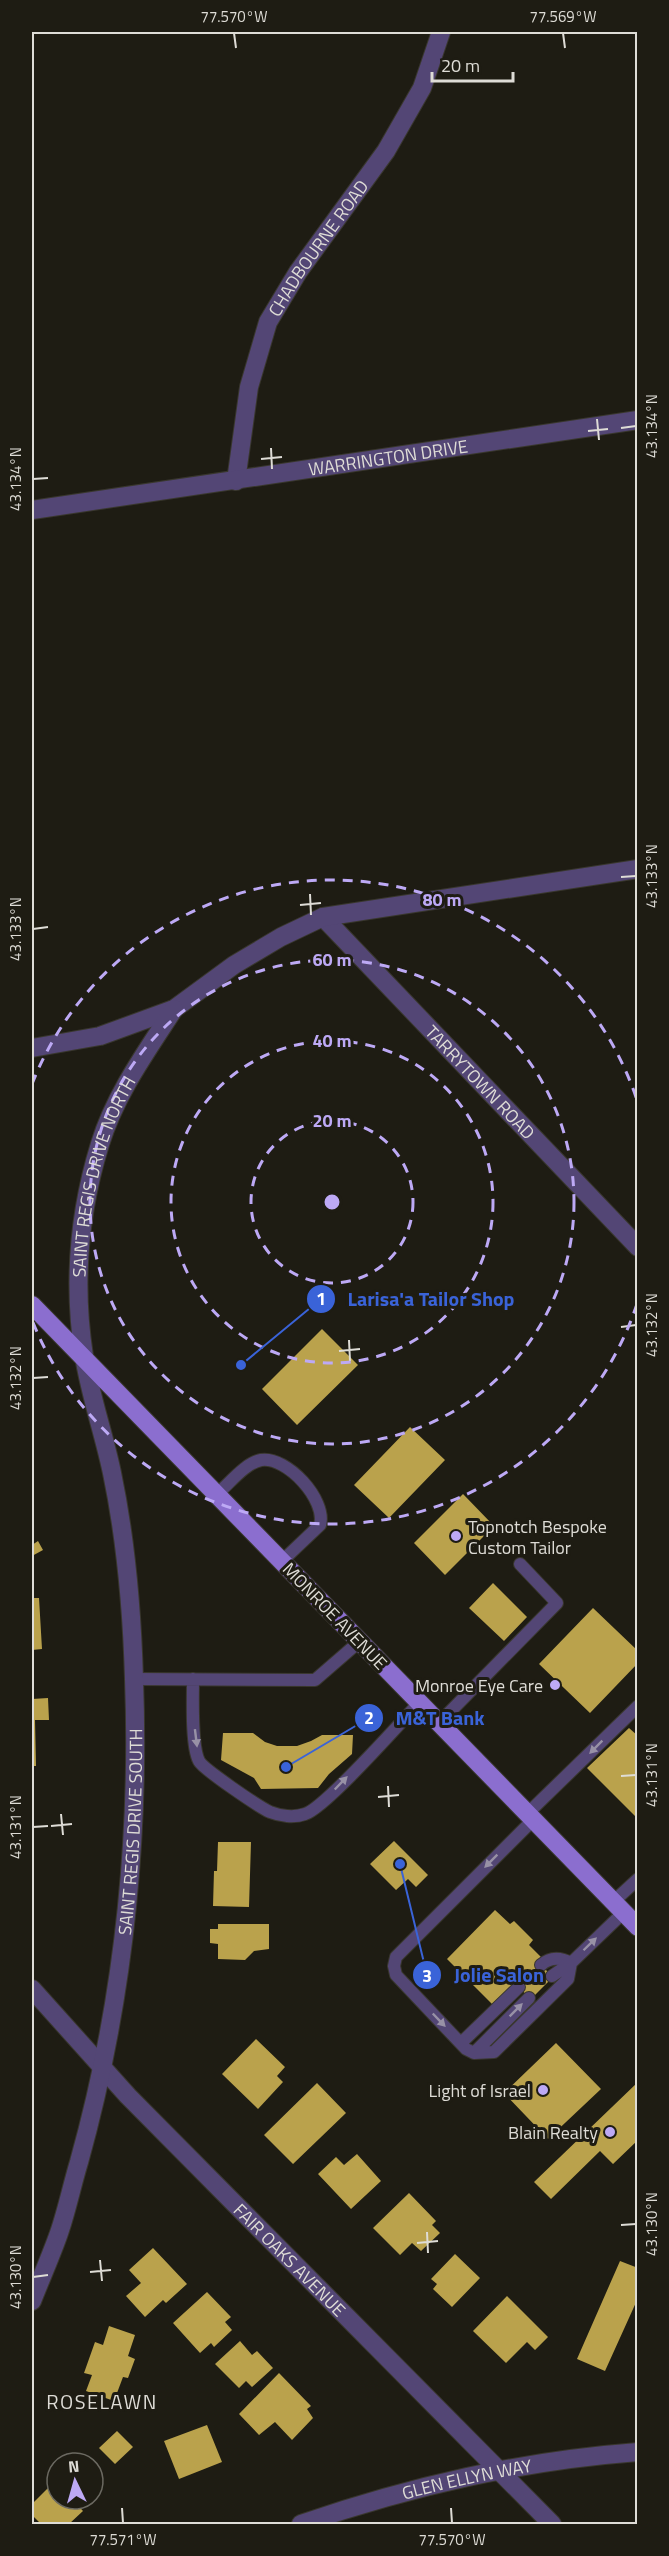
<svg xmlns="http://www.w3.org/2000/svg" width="669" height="2556" viewBox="0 0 669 2556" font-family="'Titillium Web',sans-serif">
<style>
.building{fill:#baa24c}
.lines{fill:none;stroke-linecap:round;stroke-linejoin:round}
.lane-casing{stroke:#39372e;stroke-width:14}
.street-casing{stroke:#39372e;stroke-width:20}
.primary-casing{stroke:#39372e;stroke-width:20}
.lane{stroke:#534675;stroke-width:12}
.street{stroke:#534675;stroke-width:18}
.primary{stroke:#8b6ecf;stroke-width:18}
.oneway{fill:#9891a6}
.ticks{fill:none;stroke:#dedcd6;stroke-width:2}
.ring{fill:none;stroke:#bda9f5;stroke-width:3;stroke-dasharray:10 8}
.poi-dot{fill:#bda9f5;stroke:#1e1c13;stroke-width:2}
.labels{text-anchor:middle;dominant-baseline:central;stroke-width:6;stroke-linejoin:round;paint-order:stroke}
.street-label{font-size:18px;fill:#dedcd6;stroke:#1e1c13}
.poi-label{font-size:18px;fill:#dedcd6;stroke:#1e1c13;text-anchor:end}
.neighbourhood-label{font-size:20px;letter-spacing:1.5px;fill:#dedcd6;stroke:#1e1c13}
.centre{fill:#bda9f5;stroke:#1e1c13;stroke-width:3}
.ring-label{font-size:18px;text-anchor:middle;font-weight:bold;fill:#bda9f5;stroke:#1e1c13;stroke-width:6;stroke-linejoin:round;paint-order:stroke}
.leader{fill:none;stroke:#3a63d8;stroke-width:2}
.callout-dot{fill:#3a63d8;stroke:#1e1c13;stroke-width:2}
.mark-label{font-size:18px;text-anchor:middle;font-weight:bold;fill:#fff}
.callout-label{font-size:20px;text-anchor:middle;font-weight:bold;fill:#3a63d8;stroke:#1e1c13;stroke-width:6;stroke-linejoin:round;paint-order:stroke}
.neatline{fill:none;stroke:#dedcd6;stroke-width:2}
.ticks-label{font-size:15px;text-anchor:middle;fill:#dedcd6}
</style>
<rect width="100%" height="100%" fill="#1e1c13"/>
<path class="building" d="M 322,1329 L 358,1365 L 297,1425 L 262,1389 Z
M 410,1427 L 445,1460 L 389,1518 L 354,1485 Z
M 463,1494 L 494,1526 L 445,1575 L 414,1543 Z
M 38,1541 L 43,1550 L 32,1556 L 32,1545 Z
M 493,1583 L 527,1617 L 504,1641 L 469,1608 Z
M 32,1598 L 39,1598 L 42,1649 L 32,1650 Z
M 593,1608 L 638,1651 L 638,1663 L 590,1713 L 539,1664 Z
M 48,1698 L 49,1720 L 35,1720 L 36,1766 L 32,1766 L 32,1699 Z
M 629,1728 L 638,1736 L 638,1819 L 587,1768 Z
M 223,1733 L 253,1733 L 265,1742 L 277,1746 L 297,1746 L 311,1741 L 322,1735 L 353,1735 L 352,1754 L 329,1774 L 318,1788 L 261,1789 L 254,1778 L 221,1760 Z
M 394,1841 L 428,1875 L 416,1887 L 408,1879 L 396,1890 L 370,1864 Z
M 218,1842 L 251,1842 L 249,1907 L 213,1906 L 214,1871 L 217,1871 Z
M 495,1910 L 510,1924 L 514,1921 L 533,1940 L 529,1945 L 542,1958 L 538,1962 L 553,1977 L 531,1999 L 514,1983 L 493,2005 L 447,1959 Z
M 218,1924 L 269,1924 L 269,1949 L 254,1951 L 245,1960 L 218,1959 L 218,1944 L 210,1943 L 210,1929 L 218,1929 Z
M 256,2039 L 285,2067 L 277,2076 L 283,2082 L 258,2109 L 222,2074 Z
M 556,2043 L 601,2089 L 548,2139 L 504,2093 Z
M 638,2082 L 638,2140 L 613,2164 L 600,2151 L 551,2199 L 534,2182 Z
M 317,2083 L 346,2113 L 293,2164 L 264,2135 Z
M 357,2154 L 381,2181 L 351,2209 L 318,2174 L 336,2157 L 344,2165 Z
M 409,2193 L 436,2221 L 432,2225 L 440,2233 L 421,2251 L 412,2243 L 400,2255 L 373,2228 Z
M 153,2248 L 187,2284 L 166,2303 L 163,2300 L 145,2317 L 126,2296 L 141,2283 L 129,2270 Z
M 455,2254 L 480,2278 L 452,2307 L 433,2289 L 437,2284 L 431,2279 Z
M 620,2261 L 638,2268 L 638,2298 L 605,2371 L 577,2359 Z
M 207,2292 L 231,2317 L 225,2322 L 232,2330 L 214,2347 L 211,2343 L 200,2353 L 173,2323 Z
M 507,2296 L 548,2337 L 535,2350 L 527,2342 L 506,2363 L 473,2331 Z
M 109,2326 L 135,2335 L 128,2356 L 135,2359 L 128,2378 L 123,2377 L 114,2401 L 86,2391 L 92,2375 L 84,2373 L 95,2342 L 103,2345 Z
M 240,2341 L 252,2355 L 257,2351 L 273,2368 L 252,2387 L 246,2381 L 239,2388 L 215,2364 Z
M 279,2373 L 311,2406 L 307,2409 L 313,2418 L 292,2440 L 275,2422 L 259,2435 L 239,2414 Z
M 207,2425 L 222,2462 L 179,2479 L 164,2441 Z
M 117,2431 L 133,2447 L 115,2464 L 99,2448 Z
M 54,2482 L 57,2484 L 57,2499 L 72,2499 L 83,2511 L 69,2524 L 41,2524 L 32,2515 L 32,2504 Z"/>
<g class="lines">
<defs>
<path id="lane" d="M 217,1494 C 229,1484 245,1463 261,1460 C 287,1456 327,1500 320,1525 L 282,1561
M 134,1679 L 315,1680 L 360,1641
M 193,1679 C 193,1698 191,1746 199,1761 C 203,1769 259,1807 270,1812 C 280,1816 294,1818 305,1814 C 325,1808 400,1723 419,1703
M 439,1723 L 557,1603 L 520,1564
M 527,1814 L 638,1706
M 533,1820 L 396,1957 L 394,1966 L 396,1975 L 466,2049 L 474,2053 L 494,2052 L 568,1979 L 571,1963 L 623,1913
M 613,1902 L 638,1879
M 541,1965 C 550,1957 560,1957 571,1963
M 552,1976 L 571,1963
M 461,2043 L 519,1987
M 474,2053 L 529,1998"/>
<g id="street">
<path id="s1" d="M 236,481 L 249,387 L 268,322 L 298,272 L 386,151 L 422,88 L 441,32"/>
<path id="s2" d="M 32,510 L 638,420"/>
<path id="s3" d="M 323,917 L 638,1247"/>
<path d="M 32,1048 L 100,1036 L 174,1009 L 234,965 L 281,937 L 323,917 L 638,869"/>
<path id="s4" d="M 32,1989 L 128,2096 L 552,2524"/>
<path id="s5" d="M 32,2301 C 41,2278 51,2256 59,2233 C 67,2210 72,2185 79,2162 C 123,2004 140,1842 134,1679 C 132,1610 126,1540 112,1473 C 104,1434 90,1395 84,1356 C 73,1285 79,1212 100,1144 C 115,1095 146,1052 174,1009"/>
<path id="s6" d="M 301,2524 C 412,2486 520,2461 638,2452"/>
</g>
<path id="primary" d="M 32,1305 L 638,1927"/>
</defs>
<use href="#lane" class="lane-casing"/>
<use href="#street" class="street-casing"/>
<use href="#primary" class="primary-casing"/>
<use href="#lane" class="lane"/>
<use href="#street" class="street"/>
<use href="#primary" class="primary"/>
</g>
<defs><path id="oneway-solid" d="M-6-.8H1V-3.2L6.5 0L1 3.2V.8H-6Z" transform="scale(1.5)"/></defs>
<g class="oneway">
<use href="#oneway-solid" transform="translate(196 1738) rotate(83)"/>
<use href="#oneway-solid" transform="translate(596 1747) rotate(135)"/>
<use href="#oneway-solid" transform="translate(341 1783) rotate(-46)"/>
<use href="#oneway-solid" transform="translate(491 1861) rotate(135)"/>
<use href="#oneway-solid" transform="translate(590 1944) rotate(-44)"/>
<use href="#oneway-solid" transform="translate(516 2010) rotate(-45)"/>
<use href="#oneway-solid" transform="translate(439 2020) rotate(46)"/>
</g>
<path class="ticks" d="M 234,33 L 236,48M 563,33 L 565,48M 597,419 L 599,440M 621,428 L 636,426M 588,431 L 608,429M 271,448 L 272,469M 261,459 L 282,457M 33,479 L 48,478M 621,877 L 636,876M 310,894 L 311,915M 300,905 L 321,903M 33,929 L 48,927M 621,1327 L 636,1325M 349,1340 L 350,1361M 339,1351 L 360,1349M 33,1378 L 48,1377M 621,1776 L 636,1775M 388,1786 L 389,1807M 378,1797 L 399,1795M 61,1814 L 63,1835M 51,1826 L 72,1824M 33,1827 L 48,1826M 621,2225 L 636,2224M 427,2232 L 428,2253M 417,2243 L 438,2241M 100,2260 L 102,2281M 90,2272 L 111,2270M 33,2277 L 48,2275M 122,2508 L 123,2523M 451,2508 L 452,2523"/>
<g class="ring">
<circle cx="332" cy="1202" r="81"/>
<circle cx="332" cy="1202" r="161"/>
<circle cx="332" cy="1202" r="242"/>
<path d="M637 1304A322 322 0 0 1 32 1320M32 1084A322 322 0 0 1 637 1100"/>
</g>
<g class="poi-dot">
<circle cx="456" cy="1536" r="6"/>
<circle cx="555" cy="1685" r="6"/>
<circle cx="543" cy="2090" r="6"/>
<circle cx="610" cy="2132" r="6"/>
</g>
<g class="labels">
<g class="street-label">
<text stroke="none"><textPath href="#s1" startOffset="252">CHADBOURNE ROAD</textPath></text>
<text stroke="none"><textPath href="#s2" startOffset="360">WARRINGTON DRIVE</textPath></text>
<text stroke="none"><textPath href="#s3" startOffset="228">TARRYTOWN ROAD</textPath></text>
<text stroke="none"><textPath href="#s5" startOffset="1146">SAINT REGIS DRIVE NORTH</textPath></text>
<text transform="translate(335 1616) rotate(46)">MONROE AVENUE</text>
<text stroke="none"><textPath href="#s5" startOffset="482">SAINT REGIS DRIVE SOUTH</textPath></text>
<text stroke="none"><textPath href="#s4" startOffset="374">FAIR OAKS AVENUE</textPath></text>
<text stroke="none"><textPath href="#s6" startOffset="172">GLEN ELLYN WAY</textPath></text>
</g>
<g class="poi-label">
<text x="468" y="1526" text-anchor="start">Topnotch Bespoke<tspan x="468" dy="21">Custom Tailor</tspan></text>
<text x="543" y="1685">Monroe Eye Care</text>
<text x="531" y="2090">Light of Israel</text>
<text x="598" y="2132">Blain Realty</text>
</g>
<g class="neighbourhood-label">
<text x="102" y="2401">ROSELAWN</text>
</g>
</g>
<circle cx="332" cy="1202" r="9" class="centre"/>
<g class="ring-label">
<text x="442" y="906">80 m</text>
<text x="332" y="966">60 m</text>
<text x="332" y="1047">40 m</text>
<text x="332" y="1127">20 m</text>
</g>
<path class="leader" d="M241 1365L321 1299M286 1767L369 1718M400 1864L427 1975"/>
<g class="callout-dot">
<circle cx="241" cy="1365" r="6"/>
<circle cx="286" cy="1767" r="6"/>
<circle cx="400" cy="1864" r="6"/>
<circle cx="321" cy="1299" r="15"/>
<circle cx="369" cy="1718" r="15"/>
<circle cx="427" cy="1975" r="15"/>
</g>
<g class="mark-label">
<text x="321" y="1305">1</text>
<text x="369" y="1724">2</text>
<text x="427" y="1982">3</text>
</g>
<g class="callout-label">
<text x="431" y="1306">Larisa'a Tailor Shop</text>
<text x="440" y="1725">M&amp;T Bank</text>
<text x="499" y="1982">Jolie Salon</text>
</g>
<rect width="669" height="2556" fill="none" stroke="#1e1c13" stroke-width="66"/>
<g transform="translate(75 2481) rotate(355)"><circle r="28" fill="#1e1c13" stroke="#6b6961" stroke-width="1.5"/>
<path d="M0-4.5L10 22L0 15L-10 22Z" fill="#bda9f5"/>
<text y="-9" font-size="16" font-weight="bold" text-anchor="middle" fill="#dedcd6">N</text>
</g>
<path d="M432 72v9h81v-9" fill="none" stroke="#dedcd6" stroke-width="3"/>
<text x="441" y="72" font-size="18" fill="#dedcd6" stroke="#1e1c13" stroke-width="4.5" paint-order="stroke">20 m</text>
<rect x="33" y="33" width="603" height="2490" class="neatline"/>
<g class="ticks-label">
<text x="234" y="22">77.570°W</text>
<text x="563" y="22">77.569°W</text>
<text transform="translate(652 426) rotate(-90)" y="5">43.134°N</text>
<text transform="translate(16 479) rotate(-90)" y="5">43.134°N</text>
<text transform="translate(652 876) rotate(-90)" y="5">43.133°N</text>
<text transform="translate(16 929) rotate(-90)" y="5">43.133°N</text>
<text transform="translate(652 1325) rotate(-90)" y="5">43.132°N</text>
<text transform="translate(16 1378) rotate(-90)" y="5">43.132°N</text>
<text transform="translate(652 1775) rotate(-90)" y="5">43.131°N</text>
<text transform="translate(16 1827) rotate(-90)" y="5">43.131°N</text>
<text transform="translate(652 2224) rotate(-90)" y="5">43.130°N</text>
<text transform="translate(16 2277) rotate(-90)" y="5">43.130°N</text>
<text x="123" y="2545">77.571°W</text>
<text x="452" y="2545">77.570°W</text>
</g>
</svg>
